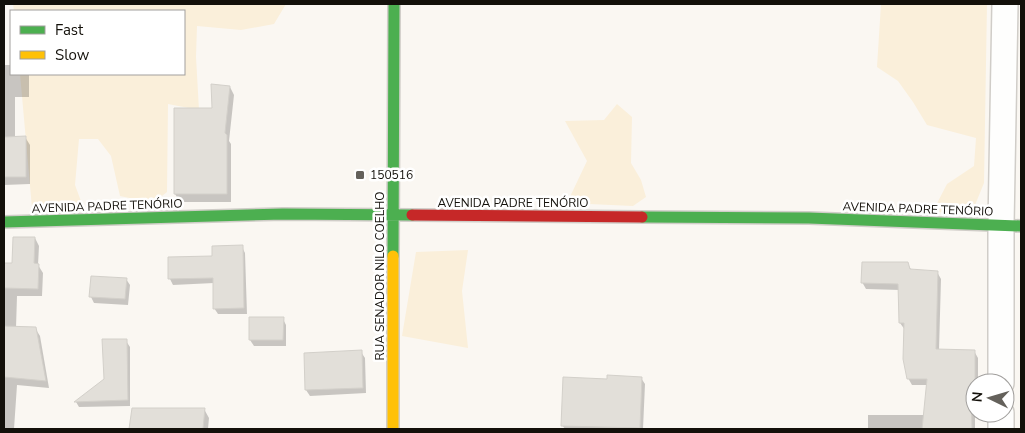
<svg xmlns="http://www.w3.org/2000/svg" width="1025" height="433" viewBox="0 0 1025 433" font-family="'Nunito Sans',sans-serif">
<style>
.green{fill:#faefda}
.shadow{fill:#0003}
.building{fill:#e2dfd9;stroke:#d3d0ca}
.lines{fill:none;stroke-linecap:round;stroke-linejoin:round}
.street-casing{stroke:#d0cdc8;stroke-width:28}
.fast-casing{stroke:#d0cdc8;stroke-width:14}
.slow-casing{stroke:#d0cdc8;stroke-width:14}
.jam-casing{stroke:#d0cdc8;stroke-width:14}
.street{stroke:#fefefd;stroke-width:25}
.fast{stroke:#4caf50;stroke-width:11}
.slow{stroke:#ffc107;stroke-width:11}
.jam{stroke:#c62828;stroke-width:11}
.poi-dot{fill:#64615b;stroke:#fff;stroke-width:2}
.labels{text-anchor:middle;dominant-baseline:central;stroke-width:5;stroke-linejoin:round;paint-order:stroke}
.poi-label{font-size:12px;fill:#13100a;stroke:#fff;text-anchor:start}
.street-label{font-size:12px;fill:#13100a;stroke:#fff}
</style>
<rect width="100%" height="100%" fill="#faf7f2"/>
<path class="green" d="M 13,4 L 286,4 L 274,24 L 241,30 L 197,26 L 196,57 L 199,110 L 168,104 L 167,192 L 153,203 L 120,196 L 111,156 L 98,139 L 79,139 L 75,185 L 82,204 L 32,208 L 20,74 L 184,74 L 184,11 L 14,11 Z
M 881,4 L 987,4 L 984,183 L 973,210 L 932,213 L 947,184 L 974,166 L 976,138 L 927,125 L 913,102 L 898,81 L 877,67 Z
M 617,104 L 632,117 L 631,163 L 641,180 L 646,197 L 633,206 L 567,203 L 587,161 L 565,121 L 604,120 Z
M 468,250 L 462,291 L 468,348 L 402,336 L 416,252 Z"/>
<path class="shadow" d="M 4,26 L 5,65 L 11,65 L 11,74 L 29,74 L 29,97 L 15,97 L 15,138 L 25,137 L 30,145 L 30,184 L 4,185 Z
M 230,87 L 234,95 L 229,141 L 231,144 L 231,202 L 180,202 L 175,194 Z
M 35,238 L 39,246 L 38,265 L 43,273 L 42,296 L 17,296 L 16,328 L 35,328 L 40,336 L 49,388 L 17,385 L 14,429 L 4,429 L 4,264 L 13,264 Z
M 242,247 L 245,253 L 247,314 L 218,314 L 214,308 L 214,283 L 173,285 L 170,279 L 213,257 Z
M 907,263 L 912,271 L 937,272 L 941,279 L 939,350 L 974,351 L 978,358 L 978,383 L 975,383 L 975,429 L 868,429 L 868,415 L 925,415 L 927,385 L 912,385 L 908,378 L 905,330 L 900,323 L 900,290 L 866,289 L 862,282 Z
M 126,279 L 130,285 L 128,305 L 94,303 L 91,297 Z
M 283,319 L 286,325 L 286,346 L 254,346 L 250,340 Z
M 126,341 L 130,347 L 130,406 L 79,407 L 76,402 L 105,380 Z
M 361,352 L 365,358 L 366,393 L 310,396 L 306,390 Z
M 641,378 L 645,384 L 643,429 L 565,429 L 562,425 L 608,380 Z
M 204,409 L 209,418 L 208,429 L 131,429 L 133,410 Z"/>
<path class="building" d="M 211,84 L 230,86 L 225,133 L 227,135 L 227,194 L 174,194 L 174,108 L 212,108 Z
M 26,136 L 26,177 L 4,177 L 4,137 Z
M 13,237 L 35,237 L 34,263 L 39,264 L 38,289 L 4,288 L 4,263 L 12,263 Z
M 243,245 L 244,308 L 213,309 L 213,278 L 168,279 L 168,257 L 212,256 L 212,246 Z
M 862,262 L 908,262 L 910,269 L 938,271 L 936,349 L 975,350 L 975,389 L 971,389 L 972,429 L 922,429 L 927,379 L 907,379 L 903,359 L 904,323 L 899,323 L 898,284 L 861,283 Z
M 91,276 L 127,278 L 125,299 L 89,297 Z
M 249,317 L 284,317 L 283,340 L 249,340 Z
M 4,326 L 36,327 L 46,381 L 4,377 Z
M 102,339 L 127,339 L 128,400 L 74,402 L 104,379 Z
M 362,350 L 363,388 L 305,390 L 304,353 Z
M 607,375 L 642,377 L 640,428 L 561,426 L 563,377 L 607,379 Z
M 132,408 L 205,408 L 203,429 L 129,429 Z"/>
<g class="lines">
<defs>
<path id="street" d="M 1001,383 L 1001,225 L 1005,4
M 1001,429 L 1001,413"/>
<path id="fast" d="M 642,217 L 809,218 L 1021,226
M 4,222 L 283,214 L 412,215
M 393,256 L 394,4"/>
<path id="slow" d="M 393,429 L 393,256"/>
<path id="jam" d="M 412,215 L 642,217"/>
</defs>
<use href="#street" class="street-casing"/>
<use href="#fast" class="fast-casing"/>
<use href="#slow" class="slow-casing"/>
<use href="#jam" class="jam-casing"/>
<use href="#street" class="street"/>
<use href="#fast" class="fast"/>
<use href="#slow" class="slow"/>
<use href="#jam" class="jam"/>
</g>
<rect class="poi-dot" x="355" y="170" width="10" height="10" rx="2.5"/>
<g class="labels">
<g class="poi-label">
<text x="370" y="175">150516</text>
</g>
<g class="street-label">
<text x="513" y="203">AVENIDA PADRE TENÓRIO</text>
<text transform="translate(107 206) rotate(-2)">AVENIDA PADRE TENÓRIO</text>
<text transform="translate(918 209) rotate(2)">AVENIDA PADRE TENÓRIO</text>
<text transform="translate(380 276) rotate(-90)">RUA SENADOR NILO COELHO</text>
</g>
</g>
<rect width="1025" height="433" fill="none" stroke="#13100a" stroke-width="10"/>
<rect x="10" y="10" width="175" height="65" fill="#ffffff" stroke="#a19f9d"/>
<rect x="20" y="26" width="25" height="8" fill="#4caf50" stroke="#a19f9d"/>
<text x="55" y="35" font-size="15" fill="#13100a">Fast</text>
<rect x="20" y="51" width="25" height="8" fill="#ffc107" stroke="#a19f9d"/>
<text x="55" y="60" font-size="15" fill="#13100a">Slow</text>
<g transform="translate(990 398) rotate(275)"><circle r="24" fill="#ffffff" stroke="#a19f9d"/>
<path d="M0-4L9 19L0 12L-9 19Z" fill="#64615b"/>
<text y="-8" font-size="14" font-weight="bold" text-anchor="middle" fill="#13100a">N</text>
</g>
</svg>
